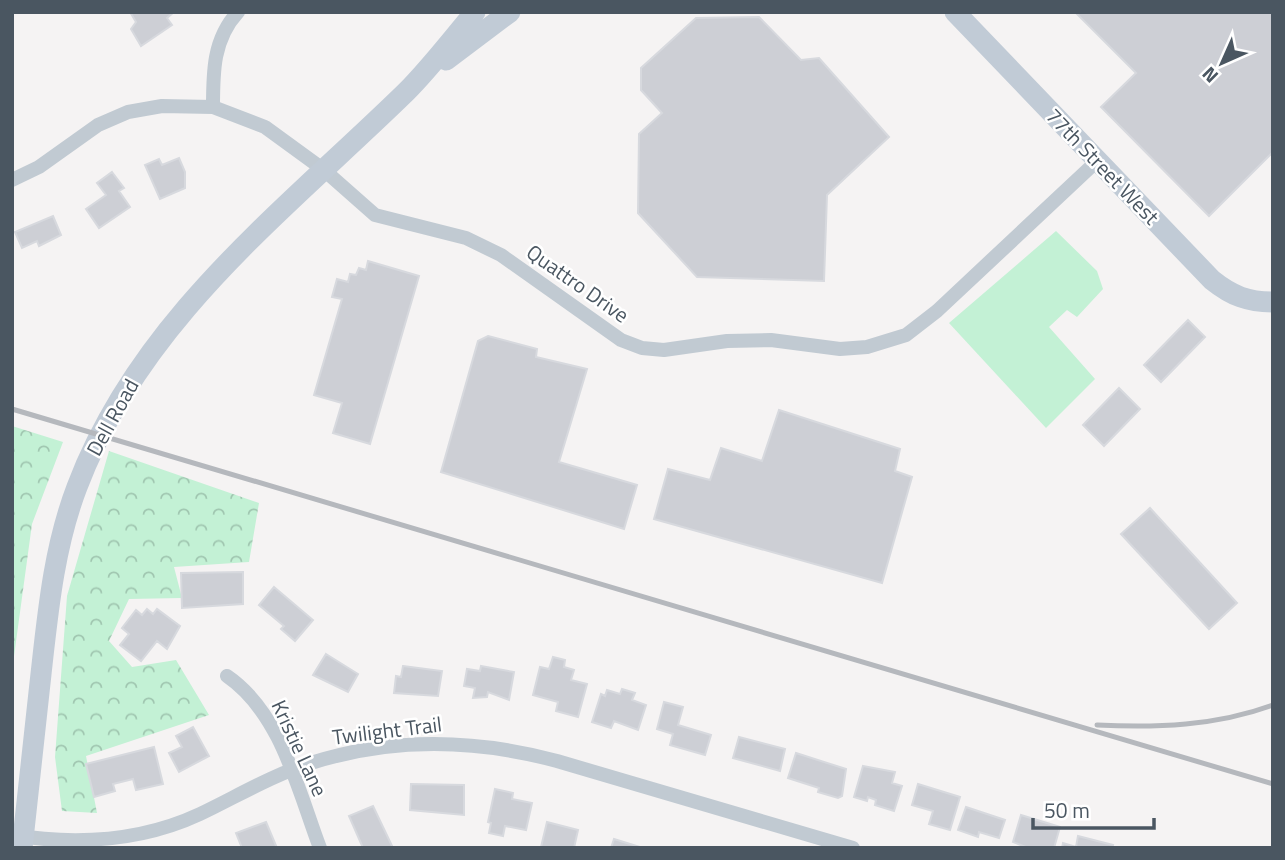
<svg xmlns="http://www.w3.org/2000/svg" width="1285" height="860" viewBox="0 0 1285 860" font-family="'Titillium Web',sans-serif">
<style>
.green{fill:#c3f1d5}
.forest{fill:url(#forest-crowns)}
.building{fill:#cdcfd5;stroke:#d7d9de;stroke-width:2}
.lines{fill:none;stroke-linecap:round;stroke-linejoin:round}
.street{stroke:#c1cad2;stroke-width:14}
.secondary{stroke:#c1cbd6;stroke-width:21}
.rail{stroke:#b5b8bd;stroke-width:5}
.labels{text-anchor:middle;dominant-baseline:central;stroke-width:5;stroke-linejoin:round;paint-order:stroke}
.street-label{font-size:21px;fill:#4a5661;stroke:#fff}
</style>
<defs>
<pattern id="forest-crowns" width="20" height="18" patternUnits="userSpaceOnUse" patternTransform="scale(1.75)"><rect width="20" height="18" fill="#c3f1d5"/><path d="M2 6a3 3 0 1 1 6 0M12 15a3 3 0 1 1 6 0" fill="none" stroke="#a0c6b0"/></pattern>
</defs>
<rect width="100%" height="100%" fill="#f5f3f3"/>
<path class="green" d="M 1056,231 L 1097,271 L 1103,289 L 1077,317 L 1067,310 L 1049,327 L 1095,379 L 1046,428 L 949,323 Z"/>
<path class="forest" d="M 12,426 L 63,442 L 32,524 L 12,671 Z
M 109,451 L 259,503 L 249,562 L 174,567 L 182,598 L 129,599 L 109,641 L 132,667 L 176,660 L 209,715 L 86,756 L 97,813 L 62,811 L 55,757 L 67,596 Z"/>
<path class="building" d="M 130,12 L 174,12 L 167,18 L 172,25 L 141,46 L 131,29 L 136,22 Z
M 1075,12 L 1273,12 L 1273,152 L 1209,216 L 1101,107 L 1136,73 Z
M 759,17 L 801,60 L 819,58 L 889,137 L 827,195 L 824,281 L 697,277 L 638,213 L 639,134 L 662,113 L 641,90 L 641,68 L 696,18 Z
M 179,158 L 185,172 L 185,188 L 160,199 L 145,165 L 159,159 L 162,165 Z
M 112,172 L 124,188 L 119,191 L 130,207 L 99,228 L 86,209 L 106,195 L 97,183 Z
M 53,216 L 61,235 L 39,246 L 37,241 L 22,248 L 15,232 Z
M 368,261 L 419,276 L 370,444 L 333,433 L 342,403 L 314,395 L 342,299 L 332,297 L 337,279 L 348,282 L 350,274 L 356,275 L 359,268 L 366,270 Z
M 1188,320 L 1205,337 L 1161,382 L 1144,365 Z
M 488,336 L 537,349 L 536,357 L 587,369 L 559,462 L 637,485 L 624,529 L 441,472 L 478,341 Z
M 1119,388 L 1140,409 L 1104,446 L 1083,425 Z
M 779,410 L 900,449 L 895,471 L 912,477 L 882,583 L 654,519 L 668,469 L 710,480 L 721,448 L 762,461 Z
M 1150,508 L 1237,603 L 1209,629 L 1121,534 Z
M 243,572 L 243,604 L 182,608 L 181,573 Z
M 274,587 L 313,620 L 295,641 L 281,629 L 284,626 L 259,605 Z
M 147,609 L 153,614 L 157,609 L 180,626 L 167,649 L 157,641 L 141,661 L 120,645 L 129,634 L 122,628 L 136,610 L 142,615 Z
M 326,654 L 358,674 L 348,692 L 313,675 Z
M 553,657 L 565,660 L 564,667 L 574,670 L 571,680 L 587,684 L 578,717 L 556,711 L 558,702 L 533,695 L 540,667 L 549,669 Z
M 403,666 L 442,671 L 438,696 L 394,693 L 396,676 L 401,677 Z
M 481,666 L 514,672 L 509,700 L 488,692 L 487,697 L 473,698 L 475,688 L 464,686 L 467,669 L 480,671 Z
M 622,689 L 635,693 L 632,700 L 646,705 L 638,730 L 614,721 L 611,728 L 592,722 L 601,694 L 605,696 L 607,690 L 620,694 Z
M 664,702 L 683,707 L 678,725 L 711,735 L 705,755 L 670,745 L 673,734 L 657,729 Z
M 193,727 L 209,756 L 179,772 L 169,753 L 182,747 L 176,736 Z
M 739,737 L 785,749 L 780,771 L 733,758 Z
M 154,747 L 163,784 L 136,790 L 133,779 L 113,784 L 115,791 L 94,797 L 86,764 Z
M 796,753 L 846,769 L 842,796 L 838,798 L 818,792 L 819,788 L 788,778 Z
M 863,766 L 895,772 L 892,783 L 902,786 L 894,811 L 875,805 L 876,800 L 868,797 L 867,801 L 854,797 Z
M 411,784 L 464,785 L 464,815 L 410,810 Z
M 918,784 L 960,797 L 950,830 L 929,824 L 933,811 L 912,805 Z
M 495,789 L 513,793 L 512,799 L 532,803 L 526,830 L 505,826 L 503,836 L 489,833 L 491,823 L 488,822 Z
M 373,806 L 393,848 L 363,848 L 349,816 Z
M 966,807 L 1005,820 L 999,838 L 979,832 L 978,837 L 958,830 Z
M 1021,815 L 1060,827 L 1054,848 L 1028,848 L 1013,842 Z
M 266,822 L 277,848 L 242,848 L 236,833 Z
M 547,822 L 578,830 L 574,848 L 541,847 Z
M 1078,836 L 1113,845 L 1112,848 L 1062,848 L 1063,843 L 1076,847 Z
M 614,839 L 643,848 L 611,848 Z"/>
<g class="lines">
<path class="street" d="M 213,107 C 213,72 213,39 238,12
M 12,180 L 39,167 L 98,125 L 128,112 L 162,106 L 213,107 L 265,127 L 324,170 L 375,215 L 466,238 L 501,255 L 621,340 L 642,348 L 664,350 L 727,341 L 771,340 L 840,349 L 867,347 L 906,335 L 937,311 L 1097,161
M 227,676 C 281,713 298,790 320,848
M 12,835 C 76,845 140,842 200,814 C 236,797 272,775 311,763 C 393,737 475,739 557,761 L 853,848"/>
<path class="secondary" d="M 955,12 L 1212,280 C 1232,296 1248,302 1273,302
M 446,60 L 510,12
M 22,848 C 28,790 35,732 41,674 C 48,611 54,547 77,487 C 140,320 282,213 406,92 C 430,68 452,39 475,12"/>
<path class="rail" d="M 12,409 L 1273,784
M 1097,725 C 1156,728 1216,726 1273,705"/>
</g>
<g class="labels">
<g class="street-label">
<text transform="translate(1103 166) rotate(46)">77th Street West</text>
<text transform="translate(578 283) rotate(35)">Quattro Drive</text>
<text transform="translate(112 417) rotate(-61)">Dell Road</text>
<text transform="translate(387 730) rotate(-7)">Twilight Trail</text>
<text transform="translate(300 748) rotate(65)">Kristie Lane</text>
</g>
</g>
<rect width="1285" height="860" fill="none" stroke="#4a5661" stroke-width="28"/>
<g transform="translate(1222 63) rotate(225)" stroke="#ffffff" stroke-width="5" paint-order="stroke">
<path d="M0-5L12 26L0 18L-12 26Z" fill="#4a5661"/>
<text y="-10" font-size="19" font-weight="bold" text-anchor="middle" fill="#4a5661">N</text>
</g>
<path d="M1033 818v10h121v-10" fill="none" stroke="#4a5661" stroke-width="3.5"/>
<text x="1044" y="818" font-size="21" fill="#4a5661" stroke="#ffffff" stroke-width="5" paint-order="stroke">50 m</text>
</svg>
